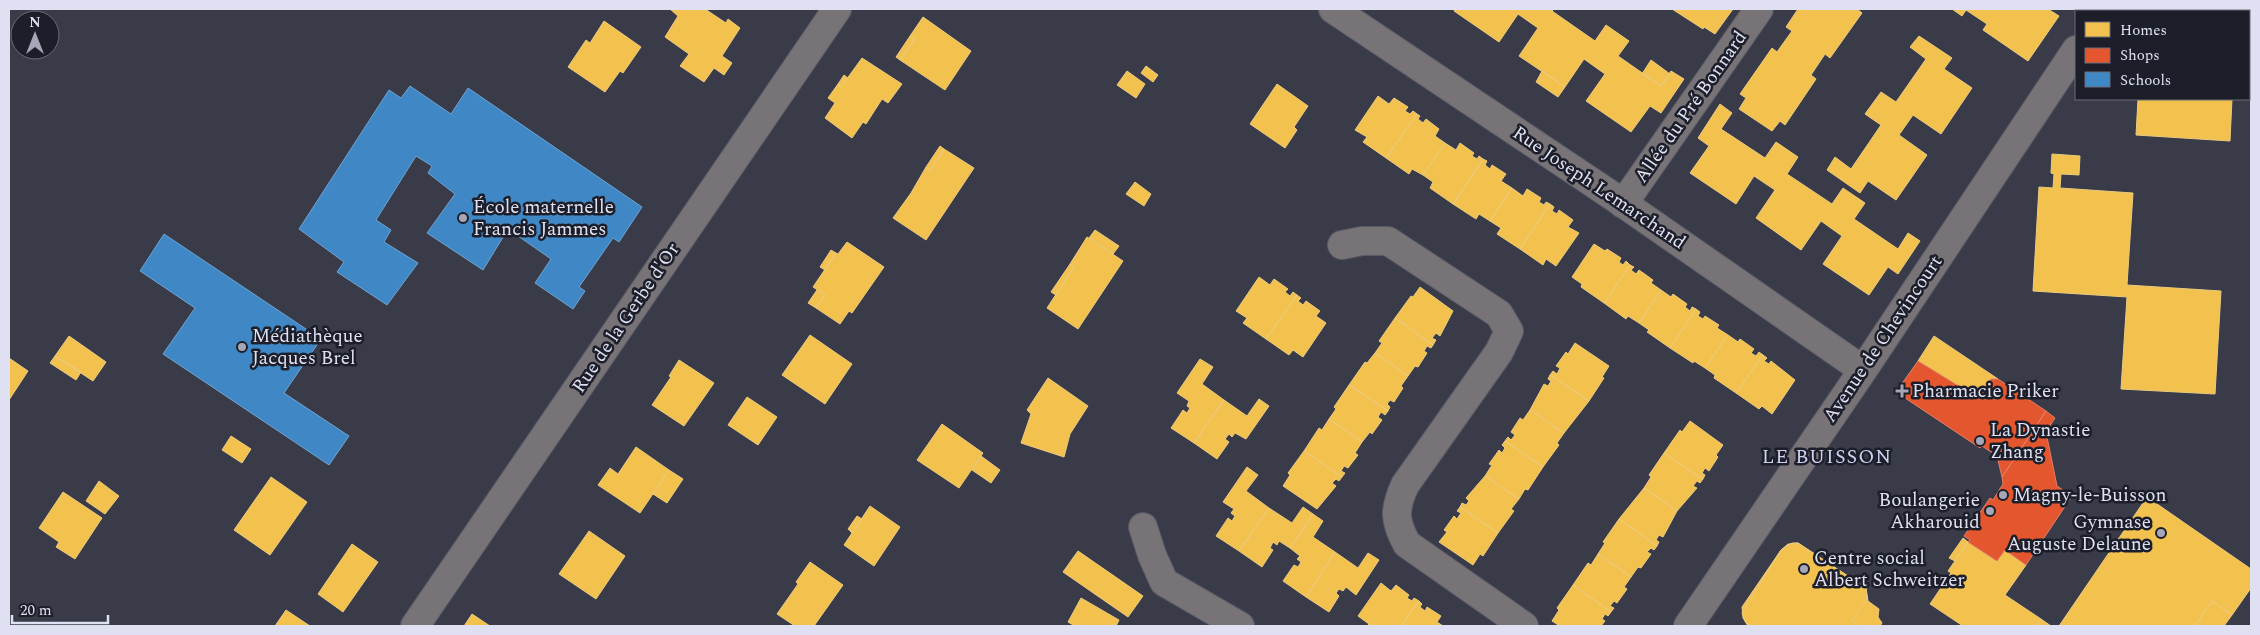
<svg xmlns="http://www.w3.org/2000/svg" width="2260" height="635" viewBox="0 0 2260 635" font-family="Spectral,serif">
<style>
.homes{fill:#f2c14e;stroke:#eccb7f}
.shops{fill:#e4572e;stroke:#e28069}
.schools{fill:#3f88c5;stroke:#6fa3d2}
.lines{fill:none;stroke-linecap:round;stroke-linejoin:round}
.minor-casing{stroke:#595a66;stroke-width:30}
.minor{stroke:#777376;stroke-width:28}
.poi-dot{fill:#a5a7b7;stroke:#1c1e29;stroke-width:2}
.labels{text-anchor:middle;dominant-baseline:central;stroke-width:5;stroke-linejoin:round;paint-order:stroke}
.street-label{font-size:19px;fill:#dfe1f2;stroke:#1c1e29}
.poi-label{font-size:19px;fill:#dfe1f2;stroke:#1c1e29;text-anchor:start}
.neighbourhood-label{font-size:20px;letter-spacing:1px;fill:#cdd0f1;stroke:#1c1e29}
</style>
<rect width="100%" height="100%" fill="#393b49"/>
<path class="homes" d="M 670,9 L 705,9 L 726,23 L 728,19 L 740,28 L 722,56 L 732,63 L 724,75 L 714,68 L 704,82 L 680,66 L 689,54 L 665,37 L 678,16 Z
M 1455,9 L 1554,9 L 1552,11 L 1595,41 L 1606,25 L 1629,41 L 1618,56 L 1661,86 L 1671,71 L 1684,79 L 1661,113 L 1650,106 L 1631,132 L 1586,101 L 1605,74 L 1584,59 L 1565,87 L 1519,56 L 1538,28 L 1518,14 L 1499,42 L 1454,11 Z
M 1672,9 L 1733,9 L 1715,34 L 1704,27 L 1703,29 Z
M 1798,9 L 1857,9 L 1862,13 L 1830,58 L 1825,54 L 1811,75 L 1816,79 L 1785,125 L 1780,121 L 1772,131 L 1739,109 L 1746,98 L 1740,94 L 1772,48 L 1777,52 L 1792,31 L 1786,27 Z
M 1952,9 L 2048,9 L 2059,16 L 2028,61 L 1983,30 L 1987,24 L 1966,10 L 1962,16 Z
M 2238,9 L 2251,9 L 2251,49 L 2249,49 L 2249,11 L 2237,11 Z
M 923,17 L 971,51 L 945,90 L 900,60 L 915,39 L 910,36 Z
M 604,21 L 641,47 L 623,73 L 620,71 L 605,92 L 568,67 L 586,40 L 590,43 Z
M 910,36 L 915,39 L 900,60 L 896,57 Z
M 1919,36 L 1952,58 L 1944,69 L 1972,88 L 1941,134 L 1913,115 L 1899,135 L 1927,155 L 1896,200 L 1868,181 L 1860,193 L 1827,170 L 1835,157 L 1851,169 L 1881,125 L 1865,114 L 1881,92 L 1896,102 L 1926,59 L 1910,47 Z
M 862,58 L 902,84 L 888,103 L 882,99 L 866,124 L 863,122 L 852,138 L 825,118 L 835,103 L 828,98 L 838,84 L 841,87 Z
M 1651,60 L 1670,74 L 1661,86 L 1642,74 Z
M 1146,66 L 1158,75 L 1153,82 L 1141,73 Z
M 1127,71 L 1145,84 L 1136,98 L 1117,85 Z
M 1542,71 L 1565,87 L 1558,97 L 1536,82 Z
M 844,75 L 848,78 L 841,87 L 838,84 Z
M 1277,84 L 1308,106 L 1294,127 L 1297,130 L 1285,148 L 1250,124 Z
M 1378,96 L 1389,104 L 1394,98 L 1408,107 L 1405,111 L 1410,114 L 1413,111 L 1417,114 L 1386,158 L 1363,142 L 1367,137 L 1355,130 Z
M 2138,99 L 2232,99 L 2230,141 L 2136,135 Z
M 1720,104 L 1732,113 L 1721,129 L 1765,158 L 1776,142 L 1798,157 L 1787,174 L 1832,204 L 1843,188 L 1865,203 L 1854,219 L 1898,249 L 1908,233 L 1920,241 L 1898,274 L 1888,267 L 1869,295 L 1823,264 L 1842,236 L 1821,221 L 1801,250 L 1756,218 L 1775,190 L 1754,176 L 1736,204 L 1690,173 L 1709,146 L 1698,138 Z
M 1417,114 L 1420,116 L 1418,119 L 1423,123 L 1426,119 L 1439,129 L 1435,136 L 1445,143 L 1423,175 L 1412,169 L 1409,174 L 1386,158 Z
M 1445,143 L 1456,150 L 1460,143 L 1474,153 L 1472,156 L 1477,159 L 1479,156 L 1483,159 L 1453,204 L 1430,188 L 1433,182 L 1423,175 Z
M 940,146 L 944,149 L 930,171 L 926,167 Z
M 944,149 L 974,168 L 926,240 L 893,218 L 911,193 L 926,167 L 930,171 Z
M 2052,154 L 2080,156 L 2079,175 L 2061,174 L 2060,188 L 2133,193 L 2127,285 L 2221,291 L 2215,394 L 2121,389 L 2127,297 L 2033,291 L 2039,187 L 2053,188 L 2054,174 L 2051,173 Z
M 1483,159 L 1487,161 L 1485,165 L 1490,169 L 1492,165 L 1506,174 L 1501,181 L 1512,188 L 1490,221 L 1479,214 L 1476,219 L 1453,204 Z
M 1135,182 L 1151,194 L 1144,206 L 1126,194 Z
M 1512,188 L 1523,196 L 1527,189 L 1541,198 L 1539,202 L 1544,205 L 1546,202 L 1550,204 L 1520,249 L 1497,234 L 1501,228 L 1490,221 Z
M 1550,204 L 1554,207 L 1552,211 L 1557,214 L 1559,210 L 1573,220 L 1568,227 L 1579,233 L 1556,266 L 1546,259 L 1543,265 L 1520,249 Z
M 1095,230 L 1119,246 L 1113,254 L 1089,238 Z
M 1087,237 L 1123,261 L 1078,329 L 1047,308 L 1074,267 L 1070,264 Z
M 847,242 L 884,267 L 852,313 L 849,311 L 840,324 L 816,308 L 825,295 L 813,287 L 836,253 L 838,254 Z
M 1594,244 L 1605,251 L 1607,249 L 1621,258 L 1619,262 L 1623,265 L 1626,261 L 1630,265 L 1604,303 L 1581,287 L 1582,284 L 1572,277 Z
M 831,250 L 836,253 L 825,270 L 820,267 Z
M 1070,264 L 1074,267 L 1056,295 L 1051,292 Z
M 1630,265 L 1634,267 L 1631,270 L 1636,274 L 1639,270 L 1653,280 L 1651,283 L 1661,290 L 1639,323 L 1628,316 L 1626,319 L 1604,303 Z
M 1259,277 L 1270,285 L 1274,279 L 1288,289 L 1285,292 L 1290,296 L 1293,292 L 1297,295 L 1266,339 L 1243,323 L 1247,318 L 1236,311 Z
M 1420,287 L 1453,311 L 1440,336 L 1436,333 L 1432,338 L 1436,340 L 1433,345 L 1395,318 L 1411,296 L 1413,297 Z
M 817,290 L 825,295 L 816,308 L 808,303 Z
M 1661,290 L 1671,297 L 1673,294 L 1687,304 L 1685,307 L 1690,311 L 1692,307 L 1696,309 L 1670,348 L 1647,332 L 1649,330 L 1639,323 Z
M 1297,295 L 1301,298 L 1298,301 L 1303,305 L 1306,301 L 1320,311 L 1316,316 L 1326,323 L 1303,357 L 1293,350 L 1289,355 L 1266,339 Z
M 1696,309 L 1700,312 L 1698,316 L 1703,319 L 1705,316 L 1719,325 L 1717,328 L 1728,335 L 1705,368 L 1694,361 L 1693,363 L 1670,348 Z
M 1395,318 L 1433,345 L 1431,348 L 1427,346 L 1424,351 L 1427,353 L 1418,367 L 1415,366 L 1408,376 L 1375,353 L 1382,343 L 1379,341 Z
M 810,335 L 852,364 L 825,404 L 782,375 Z
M 1728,335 L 1738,342 L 1740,339 L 1754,349 L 1751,353 L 1756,356 L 1759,352 L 1763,355 L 1736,393 L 1714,378 L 1715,375 L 1705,368 Z
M 69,336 L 106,362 L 93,381 L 55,356 Z
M 1934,336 L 1998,379 L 1991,379 L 1978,398 L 1918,361 Z
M 1575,343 L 1609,366 L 1602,377 L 1604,378 L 1589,401 L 1550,375 L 1553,371 L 1557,374 L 1560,368 L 1556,366 L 1566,352 L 1568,354 Z
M 1375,353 L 1408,376 L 1401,386 L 1403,388 L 1394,402 L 1390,400 L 1387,404 L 1390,407 L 1388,411 L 1349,385 L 1365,362 L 1367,363 Z
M 1763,355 L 1767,358 L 1764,361 L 1769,364 L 1771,361 L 1795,380 L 1772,414 L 1762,406 L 1759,409 L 1736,393 Z
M 55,356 L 81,372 L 76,380 L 50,363 Z
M 9,358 L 28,371 L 9,400 Z
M 1200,359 L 1213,367 L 1202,384 L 1224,400 L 1194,443 L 1171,428 L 1183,410 L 1187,413 L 1190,408 L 1187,406 L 1189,401 L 1177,393 Z
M 679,360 L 714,383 L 684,426 L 652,405 L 671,377 L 669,376 Z
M 1550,375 L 1589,401 L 1564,433 L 1530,410 L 1544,384 L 1548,386 L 1551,381 L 1548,379 Z
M 1048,378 L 1088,406 L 1070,434 L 1064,457 L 1021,443 L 1031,414 L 1027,410 Z
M 1349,385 L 1388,411 L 1385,415 L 1381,412 L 1378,417 L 1382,420 L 1372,434 L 1370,432 L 1362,442 L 1329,419 L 1336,409 L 1334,407 Z
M 747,397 L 777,417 L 758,445 L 728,425 Z
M 1259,399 L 1269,406 L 1246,439 L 1235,433 L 1232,437 L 1229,434 L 1225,439 L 1229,442 L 1217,459 L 1194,443 L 1224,400 L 1247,416 Z
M 1530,410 L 1564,433 L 1557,443 L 1559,445 L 1543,467 L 1505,441 L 1508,437 L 1511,440 L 1515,435 L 1511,432 L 1520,418 L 1523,420 Z
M 1329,419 L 1362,442 L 1355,453 L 1358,455 L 1348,468 L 1344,466 L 1341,471 L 1345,473 L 1342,477 L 1304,451 L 1319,428 L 1322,430 Z
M 1690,421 L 1723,445 L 1716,455 L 1718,457 L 1709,471 L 1705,468 L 1702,473 L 1705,475 L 1703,479 L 1664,453 L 1680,430 L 1682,432 Z
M 942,424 L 983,453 L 959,488 L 917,460 Z
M 231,436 L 251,449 L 242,463 L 222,450 Z
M 1505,441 L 1543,467 L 1528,490 L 1525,489 L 1519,499 L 1485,476 L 1492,465 L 1489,464 L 1499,450 L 1502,453 L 1505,448 L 1502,445 Z
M 636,447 L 669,470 L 640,513 L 598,485 L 610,468 L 618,474 Z
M 1304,451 L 1342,477 L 1339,481 L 1336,479 L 1332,483 L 1336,486 L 1317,509 L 1283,486 L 1290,475 L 1288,473 Z
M 1664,453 L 1703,479 L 1700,483 L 1697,481 L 1693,486 L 1697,488 L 1677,511 L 1644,488 L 1651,477 L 1649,475 Z
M 981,456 L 1000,470 L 991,483 L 972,470 Z
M 1247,467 L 1258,475 L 1246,491 L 1269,508 L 1239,551 L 1216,536 L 1228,518 L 1232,521 L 1235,516 L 1231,513 L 1234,509 L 1223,502 Z
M 669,470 L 683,479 L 667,503 L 653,494 Z
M 1485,476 L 1519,499 L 1511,509 L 1514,511 L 1498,533 L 1460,507 L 1462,503 L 1466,505 L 1469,501 L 1466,498 Z
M 271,477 L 307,502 L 270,555 L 234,530 Z
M 99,481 L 119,496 L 105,514 L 86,501 Z
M 1644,488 L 1677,511 L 1663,537 L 1659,535 L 1656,540 L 1659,542 L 1657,546 L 1619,519 Z
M 63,492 L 102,518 L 75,559 L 56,547 L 59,542 L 39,528 Z
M 2147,497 L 2251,569 L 2251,588 L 2232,615 L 2212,601 L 2195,626 L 2059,626 Z
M 870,506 L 900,527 L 874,566 L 844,545 Z
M 1303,507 L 1313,514 L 1290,548 L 1279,541 L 1277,545 L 1273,542 L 1270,548 L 1273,550 L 1262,567 L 1239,551 L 1269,508 L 1292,523 Z
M 1460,507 L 1498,533 L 1483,556 L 1480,554 L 1473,565 L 1439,542 L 1447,532 L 1444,530 L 1454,516 L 1457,519 L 1461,513 L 1457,511 Z
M 1313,514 L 1323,521 L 1313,537 L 1335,552 L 1306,597 L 1283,581 L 1294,565 L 1298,567 L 1301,562 L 1297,559 L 1300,556 L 1290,548 Z
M 857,516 L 862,519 L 852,533 L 848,529 Z
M 1619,519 L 1657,546 L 1654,550 L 1651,548 L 1647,552 L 1651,554 L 1641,568 L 1638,567 L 1631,577 L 1598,554 L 1605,543 L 1603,542 Z
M 589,531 L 625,556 L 596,599 L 559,574 Z
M 1963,538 L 1968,542 L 1955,561 L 1949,558 Z
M 1968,542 L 1997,561 L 2005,550 L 2026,565 L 2005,595 L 2041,619 L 2036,626 L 1963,626 L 1930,604 L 1951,573 L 1948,571 Z
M 1792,543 L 1798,543 L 1866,588 L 1868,601 L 1879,609 L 1878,617 L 1882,623 L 1880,626 L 1748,626 L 1743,618 L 1742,607 L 1781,550 Z
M 1798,543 L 1866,588 L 1867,599 L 1852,620 L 1859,626 L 1751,626 L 1746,623 L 1742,613 L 1781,550 L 1788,544 Z
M 352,544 L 378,562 L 343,612 L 318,594 Z
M 1078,551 L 1143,596 L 1128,617 L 1063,572 Z
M 1335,552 L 1358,568 L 1368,553 L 1379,560 L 1356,595 L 1346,587 L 1343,591 L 1339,589 L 1336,593 L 1339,596 L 1329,612 L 1306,597 Z
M 1598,554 L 1631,577 L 1624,587 L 1627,589 L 1617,603 L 1614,601 L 1610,606 L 1614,608 L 1611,612 L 1573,585 L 1588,563 L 1591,565 Z
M 810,562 L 843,585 L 814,626 L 795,626 L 777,614 L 798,584 L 796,582 Z
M 1381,583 L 1391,591 L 1396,585 L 1409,595 L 1407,598 L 1412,601 L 1414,598 L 1419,601 L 1401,626 L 1367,626 L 1369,624 L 1358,616 Z
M 1573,585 L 1611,612 L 1608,616 L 1605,614 L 1602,619 L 1605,621 L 1601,626 L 1560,626 L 1552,621 L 1559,610 L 1557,608 Z
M 1081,598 L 1119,620 L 1116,626 L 1075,626 L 1068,622 Z
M 1419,601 L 1422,604 L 1420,607 L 1425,611 L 1427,607 L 1441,616 L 1437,622 L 1443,626 L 1401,626 Z
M 2212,601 L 2232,615 L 2224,626 L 2195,626 Z
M 286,610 L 310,626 L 275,626 Z
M 472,614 L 490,626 L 464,626 Z
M 2041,619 L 2051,626 L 2036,626 Z"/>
<path class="shops" d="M 1918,361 L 1978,398 L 1991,379 L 1998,379 L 2046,411 L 2002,477 L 1997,456 L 1982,446 L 1980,448 L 1896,392 Z
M 2046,411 L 2055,418 L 2046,432 L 2057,486 L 2072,496 L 2026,565 L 2005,550 L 1997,561 L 1968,542 L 1970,540 L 1964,536 L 1990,498 L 1993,500 L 2003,484 L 2002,477 Z"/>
<path class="schools" d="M 410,86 L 451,114 L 468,88 L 642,207 L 619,242 L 613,238 L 579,287 L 585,291 L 573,309 L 535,283 L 551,259 L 508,229 L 483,270 L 427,233 L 455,194 L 428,173 L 432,166 L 416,156 L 376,220 L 391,230 L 384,242 L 418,263 L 387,305 L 337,272 L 344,262 L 299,229 L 389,90 L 401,98 Z
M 164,234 L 321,339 L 284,393 L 349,436 L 329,465 L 163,354 L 195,308 L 140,271 Z"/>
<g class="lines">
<defs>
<path id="minor" d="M 1333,9 L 1614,197 L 1863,370
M 2102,11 L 2104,9
M 1623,204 L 1759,9
M 1342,245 L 1362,241 L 1388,241 L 1499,314 L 1509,331 L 1499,352 L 1405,485 C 1394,509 1394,521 1407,544 L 1524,626
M 1143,527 L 1152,555 L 1164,582 L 1240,626
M 415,626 L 837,9
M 1688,626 L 1863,370 L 2076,50"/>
</defs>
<use href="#minor" class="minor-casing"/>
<use href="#minor" class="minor"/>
</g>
<g class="poi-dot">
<circle cx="463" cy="218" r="5"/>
<circle cx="242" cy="347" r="5"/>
<path d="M1899.5 383.5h5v5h5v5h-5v5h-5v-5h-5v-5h5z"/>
<circle cx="1980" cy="441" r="5"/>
<circle cx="2003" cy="495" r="5"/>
<circle cx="1990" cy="511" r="5"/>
<circle cx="2161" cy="533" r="5"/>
<circle cx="1804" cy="569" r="5"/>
</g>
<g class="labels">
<g class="street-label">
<text transform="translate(1691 107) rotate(-55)">Allée du Pré Bonnard</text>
<text transform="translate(1599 188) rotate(34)">Rue Joseph Lemarchand</text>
<text transform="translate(626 318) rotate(-56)">Rue de la Gerbe d'Or</text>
<text transform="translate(1883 339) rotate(-56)">Avenue de Chevincourt</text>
</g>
<g class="poi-label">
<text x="473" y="207">École maternelle<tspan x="473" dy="22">Francis Jammes</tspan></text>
<text x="252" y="336">Médiathèque<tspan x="252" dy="22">Jacques Brel</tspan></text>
<text x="1912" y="391">Pharmacie Priker</text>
<text x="1990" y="430">La Dynastie<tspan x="1990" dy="22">Zhang</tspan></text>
<text x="2013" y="495">Magny-le-Buisson</text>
<text x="1980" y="500" text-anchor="end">Boulangerie<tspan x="1980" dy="22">Akharouid</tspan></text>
<text x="2151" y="522" text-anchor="end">Gymnase<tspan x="2151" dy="22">Auguste Delaune</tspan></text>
<text x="1814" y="558">Centre social<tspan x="1814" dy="22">Albert Schweitzer</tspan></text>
</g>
<g class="neighbourhood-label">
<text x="1827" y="457">LE BUISSON</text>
</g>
</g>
<rect width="2260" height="635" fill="none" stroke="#dfe1f2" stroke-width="20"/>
<rect x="2075" y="10" width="175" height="90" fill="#1c1e29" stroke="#6a6c79"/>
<rect x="2085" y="22" width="25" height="15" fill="#f2c14e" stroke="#6a6c79"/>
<text x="2120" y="35" font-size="15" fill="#dfe1f2">Homes</text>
<rect x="2085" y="48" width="25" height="15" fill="#e4572e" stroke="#6a6c79"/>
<text x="2120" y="60" font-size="15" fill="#dfe1f2">Shops</text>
<rect x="2085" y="72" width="25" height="15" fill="#3f88c5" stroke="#6a6c79"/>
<text x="2120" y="85" font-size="15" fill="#dfe1f2">Schools</text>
<g transform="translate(35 35)"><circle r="24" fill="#1c1e29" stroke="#6a6c79"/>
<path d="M0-4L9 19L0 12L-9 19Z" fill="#a5a7b7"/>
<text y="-8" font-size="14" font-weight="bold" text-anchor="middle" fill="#dfe1f2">N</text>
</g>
<path d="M12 615v8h96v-8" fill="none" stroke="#dfe1f2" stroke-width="2.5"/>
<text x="20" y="615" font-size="15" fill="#dfe1f2" stroke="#1c1e29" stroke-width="4" paint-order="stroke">20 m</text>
</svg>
